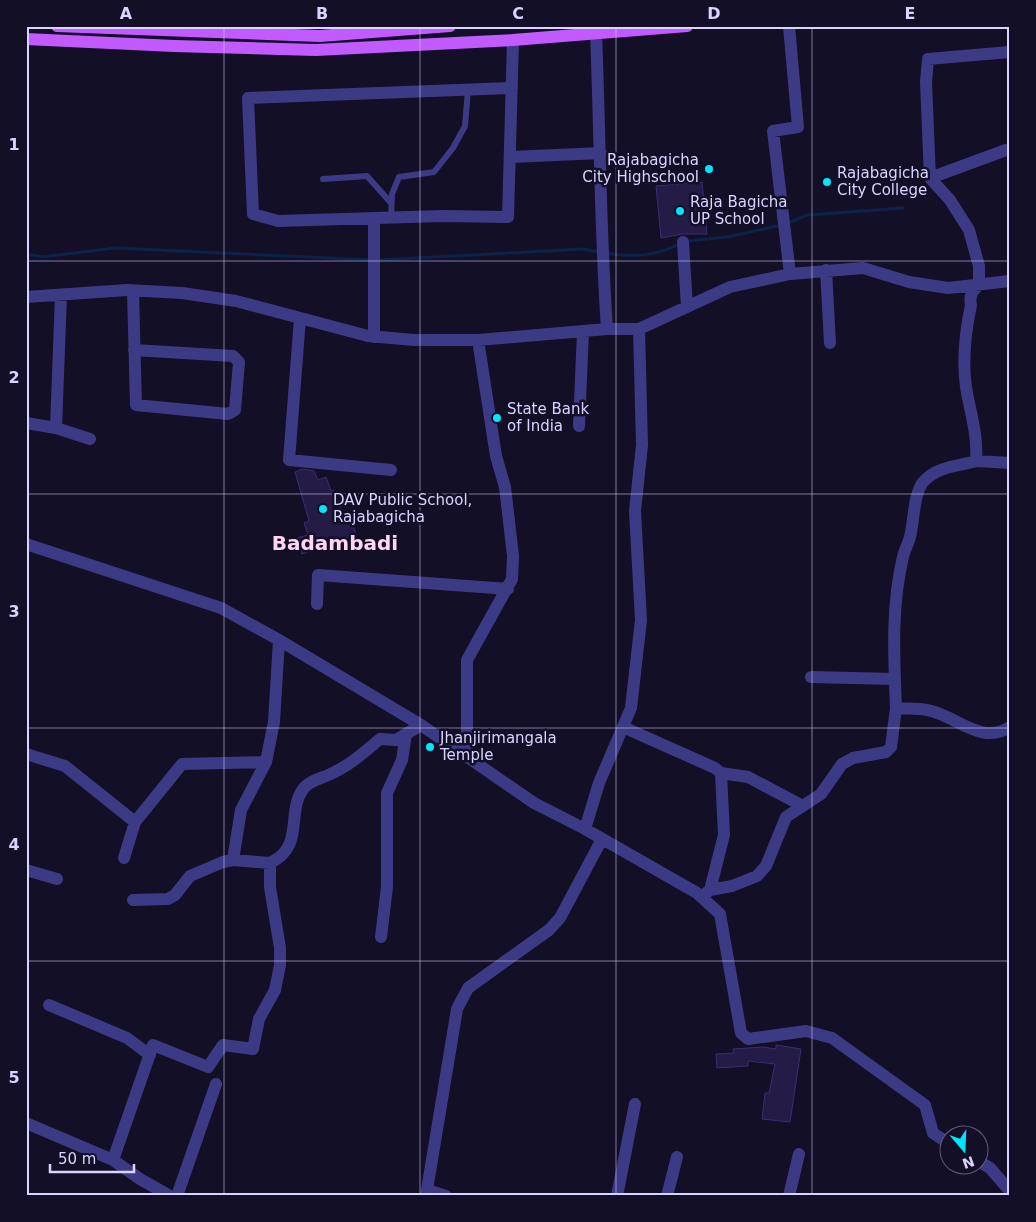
<svg xmlns="http://www.w3.org/2000/svg" width="1036" height="1222" viewBox="0 0 1036 1222" font-family="'DejaVu Sans',sans-serif">
<style>
.lines{fill:none;stroke-linecap:round;stroke-linejoin:round}
.stream{stroke:#0c2248;stroke-width:3}
.building{fill:#241b47;stroke:#3b2d73}
.lane{stroke:#3d3a85;stroke-width:6}
.street{stroke:#3d3a85;stroke-width:12}
.primary{stroke:#c25bff;stroke-width:12}
.grid{fill:none;stroke:#d9d4ff;stroke-width:1;stroke-opacity:0.55}
.poi-dot{fill:#00e5ff;stroke:#130f26;stroke-width:2}
.labels{text-anchor:middle;dominant-baseline:central;stroke-width:5;stroke-linejoin:round;paint-order:stroke}
.poi-label{font-size:15px;fill:#d9d4ff;stroke:#130f26;text-anchor:start}
.district-label{font-size:20px;font-weight:bold;fill:#ffd6f0;stroke:#130f26}
.neatline{fill:none;stroke:#d9d4ff;stroke-width:2}
.grid-label{font-size:16px;text-anchor:middle;font-weight:bold;fill:#d9d4ff}
</style>
<rect width="100%" height="100%" fill="#130f26"/>
<g class="lines">
<path class="stream" d="M 788,223 L 808,215 L 903,208
M 687,241 L 727,237 L 782,225
M 605,253 C 632,257 655,257 679,244
M 26,254 L 42,257 L 115,248 L 372,260
M 378,260 L 583,249 L 599,252"/>
</g>
<path class="building" d="M 702,182 L 707,234 L 682,234 L 661,238 L 656,186 Z
M 302,469 L 314,471 L 318,480 L 326,477 L 331,491 L 334,490 L 346,523 L 352,521 L 356,535 L 302,554 L 297,538 L 308,535 L 304,523 L 309,521 L 295,472 Z
M 776,1045 L 801,1049 L 790,1122 L 762,1119 L 765,1093 L 769,1093 L 775,1064 L 748,1061 L 748,1066 L 717,1068 L 716,1054 L 734,1053 L 733,1049 L 763,1047 L 776,1049 Z"/>
<g class="lines">
<path class="lane" d="M 323,179 L 367,176 L 391,203
M 391,218 L 392,194 L 399,177 L 434,172 L 453,148 L 465,126 L 468,90"/>
<path class="street" d="M 789,26 L 798,127 L 773,131 L 790,274
M 596,33 C 600,131 600,230 607,329
M 1010,52 L 928,59 L 926,82 L 930,178 L 950,200 L 969,230 L 979,266 L 979,285 C 972,291 969,296 971,305 C 965,333 962,359 966,387 C 970,412 978,434 976,461 L 1010,463
M 512,88 L 248,98 L 253,214 L 278,221 L 442,216 L 508,217 L 513,40
M 511,157 L 601,153
M 930,178 L 1006,150
M 374,218 L 374,337
M 683,242 L 687,307
M 826,270 L 830,343
M 133,291 L 136,405 L 228,414 L 235,410 L 239,362 L 233,356 L 134,350
M 26,297 L 127,290 L 182,293 L 236,301 L 368,336 L 414,340 L 478,340 L 607,329 L 639,329 L 730,287 L 790,274 L 863,268 L 909,282 L 948,288 L 1010,281
M 300,318 L 289,460 L 391,470
M 26,423 L 56,428 L 90,439
M 579,426 L 583,331
M 56,428 L 61,295
M 26,544 L 221,608 L 279,640 L 421,725 L 534,803 L 585,829 L 697,893 L 720,914 L 741,1033 L 748,1039 L 806,1031 L 832,1038 L 925,1105 L 933,1133 L 948,1143
M 317,604 L 318,575 L 508,589
M 811,677 L 895,679
M 896,708 C 894,658 891,606 903,557 C 905,548 910,541 911,532 C 914,518 914,492 924,481 C 938,466 959,466 976,461
M 623,727 L 715,768 L 721,773 L 748,777 L 801,805
M 26,754 L 65,766 L 135,822 L 124,858
M 467,757 L 467,660 L 512,579 L 513,556 L 505,487 L 496,456 L 478,340
M 135,822 L 182,764 L 266,762
M 585,829 L 599,783 L 631,708 L 641,620 L 635,511 L 642,445 L 639,329
M 233,860 L 241,810 L 266,762 L 274,722 L 279,640
M 26,870 L 57,879
M 710,890 L 724,835 L 721,773
M 701,897 L 710,890 L 732,886 L 757,876 L 766,866 L 786,817 L 821,794 L 842,764 L 853,758 L 886,752 L 891,747 L 896,708 C 906,709 917,708 927,710 C 956,715 981,746 1010,727
M 133,900 L 168,899 L 175,895 L 190,876 L 223,862 L 233,860 L 270,863
M 381,937 L 387,887 L 387,793 L 402,760 L 406,734
M 49,1005 L 127,1038 L 150,1055
M 26,1123 L 113,1160 L 140,1179 L 170,1196
M 113,1160 L 153,1045 L 208,1067 L 223,1045 L 253,1049 L 259,1019 L 275,990 L 280,965 L 280,948 L 270,887 L 270,863 C 305,847 286,813 303,789 C 308,782 318,779 326,776 C 348,767 362,754 380,739 L 396,740 L 421,725
M 978,1161 L 990,1168 L 1010,1191
M 427,1190 L 446,1196
M 177,1196 L 216,1084
M 426,1196 L 457,1009 L 468,988 L 549,930 L 560,918 L 602,839
M 617,1196 L 635,1104
M 667,1196 L 677,1157
M 789,1196 L 799,1154"/>
<path class="primary" d="M 57,26 L 320,36 L 450,26
M 26,39 L 174,46 L 316,50 L 513,40 L 687,26"/>
</g>
<path class="grid" d="M 224,26 L 224,1196M 420,26 L 420,1196M 616,26 L 616,1196M 812,26 L 812,1196M 26,261 L 1010,261M 26,494 L 1010,494M 26,728 L 1010,728M 26,961 L 1010,961"/>
<g class="poi-dot">
<circle cx="709" cy="169" r="5"/>
<circle cx="827" cy="182" r="5"/>
<circle cx="680" cy="211" r="5"/>
<circle cx="497" cy="418" r="5"/>
<circle cx="323" cy="509" r="5"/>
<circle cx="430" cy="747" r="5"/>
</g>
<g class="labels">
<g class="poi-label">
<text x="699" y="160" text-anchor="end">Rajabagicha<tspan x="699" dy="17">City Highschool</tspan></text>
<text x="837" y="173">Rajabagicha<tspan x="837" dy="17">City College</tspan></text>
<text x="690" y="202">Raja Bagicha<tspan x="690" dy="17">UP School</tspan></text>
<text x="507" y="409">State Bank<tspan x="507" dy="17">of India</tspan></text>
<text x="333" y="500">DAV Public School,<tspan x="333" dy="17">Rajabagicha</tspan></text>
<text x="440" y="738">Jhanjirimangala<tspan x="440" dy="17">Temple</tspan></text>
</g>
<g class="district-label">
<text x="335" y="543">Badambadi</text>
</g>
</g>
<rect width="1036" height="1222" fill="none" stroke="#130f26" stroke-width="55"/>
<g transform="translate(964 1150) rotate(161)"><circle r="24" fill="#130f26" stroke="#625e7d"/>
<path d="M0-4L9 19L0 12L-9 19Z" fill="#00e5ff"/>
<text y="-8" font-size="14" font-weight="bold" text-anchor="middle" fill="#d9d4ff">N</text>
</g>
<path d="M50 1164v8h84v-8" fill="none" stroke="#d9d4ff" stroke-width="2.5"/>
<text x="58" y="1164" font-size="15" fill="#d9d4ff" stroke="#130f26" stroke-width="4" paint-order="stroke">50 m</text>
<rect x="28" y="28" width="980" height="1166" class="neatline"/>
<g class="grid-label">
<text x="126" y="19">A</text>
<text x="322" y="19">B</text>
<text x="518" y="19">C</text>
<text x="714" y="19">D</text>
<text x="910" y="19">E</text>
<text x="14" y="150">1</text>
<text x="14" y="383">2</text>
<text x="14" y="617">3</text>
<text x="14" y="850">4</text>
<text x="14" y="1083">5</text>
</g>
</svg>
